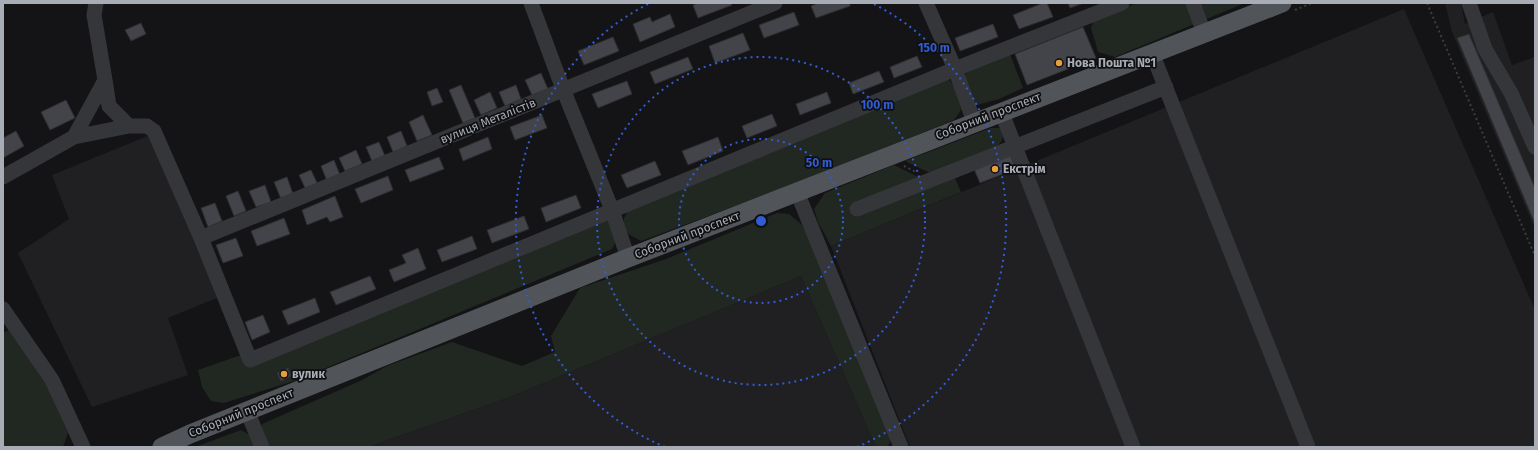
<svg xmlns="http://www.w3.org/2000/svg" width="1538" height="450" viewBox="0 0 1538 450" font-family="'Fira Sans',sans-serif">
<style>
.built{fill:#202022}
.green{fill:#202821}
.building{fill:#434449;stroke:#2e2e31}
.lines{fill:none;stroke-linecap:round;stroke-linejoin:round}
.path{stroke:#3b3d41;stroke-width:2;stroke-dasharray:2 3;stroke-linecap:butt}
.minor{stroke:#35363a;stroke-width:15}
.major{stroke:#515459;stroke-width:19}
.ring{fill:none;stroke:#325cd3;stroke-width:2;stroke-dasharray:2 4}
.poi-dot{fill:#e69f3c;stroke:#0f0f11;stroke-width:1.5}
.labels{text-anchor:middle;dominant-baseline:central;stroke-width:3.5;stroke-linejoin:round;paint-order:stroke}
.poi-label{font-size:12px;font-weight:bold;fill:#a7acb5;stroke:#0f0f11;text-anchor:start}
.street-label{font-size:12px;fill:#a7acb5;stroke:#0f0f11}
.centre{fill:#325cd3;stroke:#0f0f11;stroke-width:2}
.ring-label{font-size:12px;text-anchor:middle;font-weight:bold;fill:#325cd3;stroke:#0f0f11;stroke-width:3.5;stroke-linejoin:round;paint-order:stroke}
</style>
<rect width="100%" height="100%" fill="#141416"/>
<path class="built" d="M 1445,3 L 1461,3 L 1465,24 L 1493,12 L 1512,65 L 1535,57 L 1535,229 L 1452,32 Z
M 1404,9 L 1535,310 L 1535,447 L 910,447 L 831,246 Z
M 150,135 L 219,297 L 168,318 L 188,375 L 92,407 L 18,253 L 69,219 L 52,175 Z
M 801,276 L 876,447 L 368,447 L 510,397 Z"/>
<path class="green" d="M 1137,3 L 1245,3 L 1115,57 L 1098,52 L 1091,28 L 1094,20 Z
M 1010,54 L 1023,88 L 999,99 L 973,106 L 965,81 L 966,70 Z
M 940,80 L 949,80 L 955,86 L 961,110 L 954,120 L 781,189 L 641,241 L 630,235 L 624,229 L 624,218 L 629,210 Z
M 991,128 L 1000,128 C 1004,136 1004,139 998,145 L 930,173 L 905,161 Z
M 894,165 L 918,177 L 850,205 L 850,209 L 858,217 L 864,210 L 954,176 L 961,192 L 831,246 L 818,222 L 814,209 L 825,193 Z
M 777,213 L 789,214 L 801,224 L 813,242 L 892,436 L 888,447 L 876,447 L 801,276 L 510,397 L 368,447 L 266,447 L 260,433 L 262,424 L 362,380 L 387,366 L 452,342 L 522,366 L 555,352 L 551,336 L 580,288 L 666,259 Z
M 609,214 L 617,239 L 612,249 L 297,380 L 224,403 L 211,401 L 202,387 L 198,370 L 241,355 L 246,365 Z
M 9,330 L 47,386 L 68,433 L 63,447 L 3,447 L 3,333 Z
M 241,430 L 251,436 L 256,447 L 195,447 Z"/>
<path class="building" d="M 698,3 L 731,3 L 732,5 L 698,18 L 693,5 Z
M 818,3 L 850,3 L 850,6 L 816,18 L 811,6 Z
M 1043,3 L 1047,3 L 1053,17 L 1019,29 L 1013,15 Z
M 1068,3 L 1084,3 L 1070,8 Z
M 794,12 L 799,25 L 764,38 L 759,25 Z
M 670,14 L 675,27 L 640,42 L 633,24 L 650,17 L 652,22 Z
M 141,23 L 146,34 L 131,41 L 125,30 Z
M 993,24 L 998,37 L 960,51 L 955,38 Z
M 1083,27 L 1096,58 L 1027,85 L 1015,54 Z
M 743,33 L 750,50 L 715,63 L 709,46 Z
M 1469,34 L 1535,188 L 1535,224 L 1457,38 Z
M 613,37 L 619,51 L 584,65 L 578,51 Z
M 917,56 L 922,67 L 894,78 L 890,67 Z
M 688,57 L 693,69 L 655,84 L 650,72 Z
M 879,71 L 884,82 L 853,94 L 849,83 Z
M 541,73 L 548,89 L 532,95 L 525,80 Z
M 627,81 L 632,94 L 598,108 L 592,94 Z
M 461,85 L 475,118 L 463,123 L 449,90 Z
M 516,85 L 521,99 L 505,106 L 499,92 Z
M 437,88 L 443,102 L 432,106 L 427,92 Z
M 490,92 L 497,108 L 481,115 L 474,100 Z
M 827,92 L 831,103 L 800,115 L 796,104 Z
M 66,100 L 75,118 L 50,130 L 41,112 Z
M 772,114 L 777,126 L 747,138 L 742,126 Z
M 423,115 L 432,135 L 417,141 L 409,122 Z
M 542,115 L 547,128 L 515,140 L 510,127 Z
M 16,131 L 24,146 L 3,158 L 3,138 Z
M 401,131 L 407,146 L 393,152 L 387,137 Z
M 488,137 L 492,149 L 463,161 L 459,149 Z
M 718,137 L 723,151 L 688,165 L 682,151 Z
M 379,142 L 385,156 L 372,161 L 366,147 Z
M 356,150 L 362,164 L 345,171 L 339,158 Z
M 1010,154 L 1016,169 L 980,183 L 974,169 Z
M 439,157 L 444,169 L 410,182 L 405,170 Z
M 334,160 L 340,175 L 327,181 L 321,166 Z
M 655,161 L 661,175 L 627,188 L 621,175 Z
M 311,170 L 318,185 L 306,190 L 299,175 Z
M 388,176 L 393,190 L 361,203 L 355,189 Z
M 287,177 L 293,194 L 281,199 L 274,182 Z
M 265,185 L 271,202 L 256,207 L 249,191 Z
M 238,191 L 246,211 L 234,216 L 226,196 Z
M 576,195 L 581,208 L 546,222 L 541,208 Z
M 335,196 L 343,217 L 330,222 L 327,217 L 307,225 L 302,210 Z
M 215,203 L 222,221 L 208,227 L 201,208 Z
M 524,216 L 529,229 L 492,243 L 487,230 Z
M 284,218 L 290,234 L 257,246 L 251,231 Z
M 472,236 L 477,249 L 442,262 L 437,250 Z
M 236,238 L 243,256 L 223,263 L 216,245 Z
M 418,248 L 426,269 L 394,282 L 389,270 L 406,263 L 402,255 Z
M 370,276 L 376,289 L 336,305 L 330,292 Z
M 315,298 L 320,312 L 288,325 L 282,311 Z
M 263,315 L 270,332 L 252,340 L 245,322 Z
M 288,368 L 291,376 L 281,381 L 277,373 Z"/>
<g class="lines">
<path class="path" d="M 1427,3 L 1535,256
M 1295,10 L 1312,3
M 904,166 L 916,172"/>
<path class="minor" d="M 531,3 L 563,89 L 612,210 L 628,258
M 926,3 L 955,69 L 974,122
M 1193,3 L 1204,33
M 1469,3 L 1485,49 L 1511,93 L 1535,147
M 1152,53 L 1308,447
M 105,80 L 109,106 L 129,126 L 147,126 L 154,131 L 201,238 L 250,360 L 955,69 L 1122,3
M 1001,111 L 1133,447
M 74,137 L 129,126
M 3,177 L 74,137 L 105,80 L 94,15 L 96,3
M 797,192 L 901,447
M 857,209 L 1166,87
M 201,238 L 775,3
M 3,309 L 52,380 L 83,447
M 247,411 L 262,447"/>
<path class="major" d="M 162,447 L 190,434 L 628,258 L 1282,3"/>
</g>
<g class="ring">
<circle cx="761" cy="221" r="82"/>
<circle cx="761" cy="221" r="164"/>
<path d="M665 447A245 245 0 0 1 648 4M874 4A245 245 0 0 1 857 447"/>
</g>
<g class="poi-dot">
<circle cx="1059" cy="63" r="4"/>
<circle cx="995" cy="169" r="4"/>
<circle cx="284" cy="374" r="4"/>
</g>
<g class="labels">
<g class="poi-label">
<text x="1067" y="63">Нова Пошта №1</text>
<text x="1003" y="169">Екстрім</text>
<text x="292" y="374">вулик</text>
</g>
<g class="street-label">
<text transform="translate(988 116) rotate(-21)">Соборний проспект</text>
<text transform="translate(488 121) rotate(-22)">вулиця Металістів</text>
<text transform="translate(687 235) rotate(-21)">Соборний проспект</text>
<text transform="translate(241 413) rotate(-22)">Соборний проспект</text>
</g>
</g>
<circle cx="761" cy="221" r="6" class="centre"/>
<g class="ring-label">
<text x="934" y="52">150 m</text>
<text x="877" y="109">100 m</text>
<text x="819" y="167">50 m</text>
</g>
<rect width="1538" height="450" fill="none" stroke="#a7acb5" stroke-width="8"/>
</svg>
